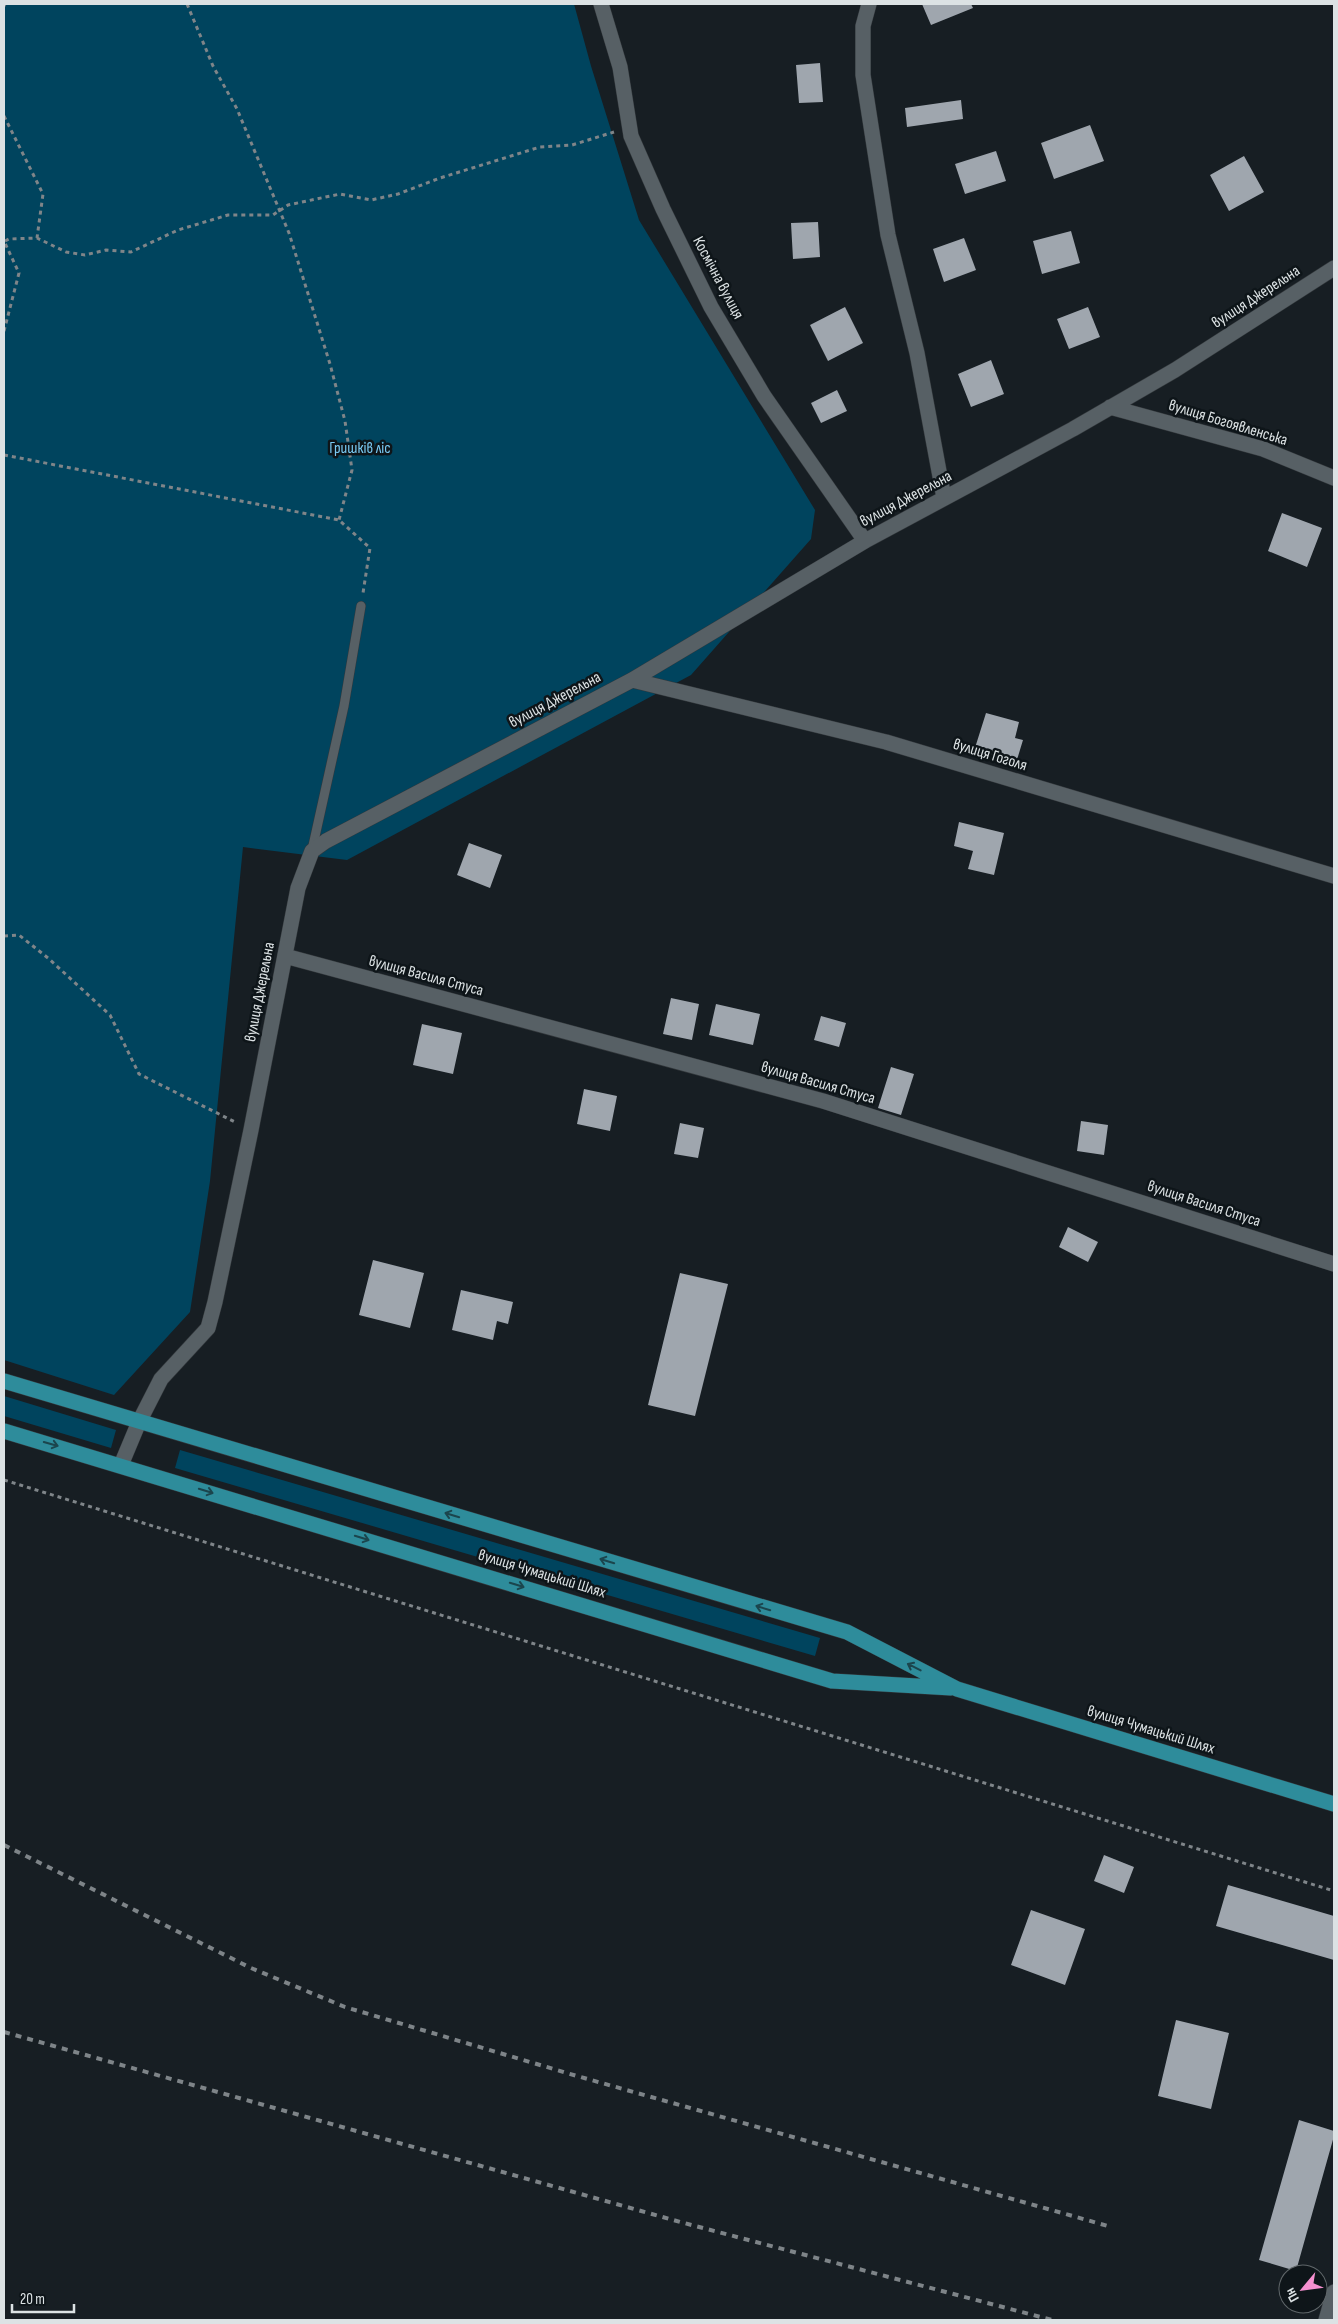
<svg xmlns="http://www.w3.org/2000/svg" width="1338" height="2324" viewBox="0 0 1338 2324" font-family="'Sofia Sans Condensed',sans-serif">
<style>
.green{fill:#00445e}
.building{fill:#9fa6ae}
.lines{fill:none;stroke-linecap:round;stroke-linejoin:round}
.service-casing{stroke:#33383c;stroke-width:10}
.minor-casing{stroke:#33383c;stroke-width:16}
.primary-casing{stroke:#33383c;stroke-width:16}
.path{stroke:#7f8589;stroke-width:3;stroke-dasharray:4 4;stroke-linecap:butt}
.service{stroke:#576065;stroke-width:9}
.minor{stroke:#576065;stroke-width:15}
.primary{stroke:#2e8c9b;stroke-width:15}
.rail{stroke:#7e8488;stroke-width:4;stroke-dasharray:6 6;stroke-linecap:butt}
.oneway{stroke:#1b454d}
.labels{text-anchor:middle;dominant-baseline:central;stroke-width:5;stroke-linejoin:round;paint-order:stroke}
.street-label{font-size:16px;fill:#dce2e4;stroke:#0e1519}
.park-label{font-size:16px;fill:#79caf3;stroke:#0e1519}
</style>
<rect width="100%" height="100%" fill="#171e23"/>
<path class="green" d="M 4,4 L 574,4 L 591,66 L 639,220 L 815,510 L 811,539 L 691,675 L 347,860 L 243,847 L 210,1181 L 190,1312 L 114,1395 L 4,1360 Z
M 4,1396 L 116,1430 L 111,1448 L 4,1416 Z
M 180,1450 L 820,1638 L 815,1656 L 175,1468 Z"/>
<path class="building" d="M 922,4 L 971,4 L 973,8 L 931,25 Z
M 820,63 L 823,102 L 799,103 L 796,65 Z
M 961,100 L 963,119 L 907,127 L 905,108 Z
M 1090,125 L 1104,161 L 1054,179 L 1041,143 Z
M 996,151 L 1006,181 L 965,194 L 955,164 Z
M 1244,156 L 1264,192 L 1229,211 L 1210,175 Z
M 818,222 L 820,257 L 793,259 L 791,223 Z
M 1071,231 L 1080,263 L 1042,274 L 1033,241 Z
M 964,238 L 976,270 L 944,282 L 933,249 Z
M 845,307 L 863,343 L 828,361 L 810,325 Z
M 1088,307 L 1100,337 L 1069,349 L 1057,319 Z
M 991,360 L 1004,394 L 971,407 L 958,374 Z
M 837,390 L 847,411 L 821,423 L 811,403 Z
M 1282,513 L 1322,528 L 1307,567 L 1268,551 Z
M 986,713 L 1019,722 L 1015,738 L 1023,740 L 1016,763 L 974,751 Z
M 959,822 L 1004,833 L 994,875 L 968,869 L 973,851 L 954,846 Z
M 469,843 L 502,855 L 490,888 L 457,875 Z
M 671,998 L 699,1004 L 692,1040 L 663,1034 Z
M 716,1004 L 760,1014 L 753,1045 L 709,1035 Z
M 821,1016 L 846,1023 L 839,1047 L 814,1040 Z
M 422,1024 L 462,1033 L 453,1074 L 413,1065 Z
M 891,1067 L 914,1074 L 901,1115 L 878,1108 Z
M 584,1089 L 617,1096 L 610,1131 L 577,1124 Z
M 1081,1121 L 1108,1125 L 1104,1155 L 1077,1151 Z
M 680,1123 L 704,1128 L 698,1158 L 674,1154 Z
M 1068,1227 L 1098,1242 L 1088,1262 L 1059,1247 Z
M 373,1260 L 424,1273 L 410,1328 L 359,1315 Z
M 680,1273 L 728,1284 L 695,1416 L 648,1405 Z
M 461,1290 L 513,1302 L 508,1324 L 497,1321 L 493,1340 L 452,1330 Z
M 1104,1855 L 1134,1867 L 1124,1893 L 1094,1881 Z
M 1228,1885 L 1334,1916 L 1334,1960 L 1216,1926 Z
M 1031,1910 L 1085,1929 L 1065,1985 L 1011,1965 Z
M 1176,2020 L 1229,2033 L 1211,2109 L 1158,2096 Z
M 1299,2120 L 1334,2131 L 1334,2136 L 1296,2271 L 1259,2260 Z"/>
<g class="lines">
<defs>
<path id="service" d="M 312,850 L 344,706 L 361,606"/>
<path id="minor" d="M 601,4 L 620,67 L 631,136 L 663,209 L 711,307 L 764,396 L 865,541
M 869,4 L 863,26 L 863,75 L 888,235 L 917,353 L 944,498
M 1110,407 L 1263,449 L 1334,478
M 632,680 L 886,742 L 1334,876
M 285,956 L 823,1101 L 1334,1264
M 121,1465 L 139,1422 L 161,1379 L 208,1328 L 215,1302 L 251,1130 L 298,888 L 312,851 L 326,841 L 632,680 L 865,541 L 1073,429 L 1175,370 L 1334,268
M 1326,2320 L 1334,2292"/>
<path id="primary" d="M 4,1381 L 847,1632 L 957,1689 L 1334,1804
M 4,1431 L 832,1681 L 951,1688"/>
</defs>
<use href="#service" class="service-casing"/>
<use href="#minor" class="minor-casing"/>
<use href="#primary" class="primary-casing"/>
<path class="path" d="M 187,4 L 213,66 L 237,109 L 289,233 L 330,364 L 345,421 L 352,470 L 339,520
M 4,6 L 5,4
M 4,116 L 43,194 L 37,238
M 5,241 L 9,239 L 37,238 L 66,252 L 85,255 L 106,250 L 131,252 L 178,230 L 228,215 L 273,215 L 288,205 L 340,194 L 371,200 L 398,194 L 440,178 L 540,147 L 572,145 L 614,132
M 4,331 L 19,273 L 4,241
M 4,455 L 339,520 L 370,548 L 363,593
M 4,936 L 19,935 L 48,958 L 110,1015 L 139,1074 L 235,1122
M 4,1480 L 1334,1891"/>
<use href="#service" class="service"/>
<use href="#minor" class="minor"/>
<use href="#primary" class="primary"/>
<path class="rail" d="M 4,1845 L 251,1968 L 345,2007 L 577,2076 L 1108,2226
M 4,2032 L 684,2223 L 1052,2320"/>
</g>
<defs><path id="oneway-shaft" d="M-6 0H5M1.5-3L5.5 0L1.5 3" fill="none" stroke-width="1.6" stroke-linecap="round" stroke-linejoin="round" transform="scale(1.25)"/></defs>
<g class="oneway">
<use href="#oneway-shaft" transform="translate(51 1444) rotate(16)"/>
<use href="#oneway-shaft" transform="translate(206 1491) rotate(17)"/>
<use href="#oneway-shaft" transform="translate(452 1515) rotate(-163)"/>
<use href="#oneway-shaft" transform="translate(362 1538) rotate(17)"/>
<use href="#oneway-shaft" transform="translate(607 1561) rotate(-163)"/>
<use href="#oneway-shaft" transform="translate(517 1585) rotate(17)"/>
<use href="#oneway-shaft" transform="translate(763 1608) rotate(-163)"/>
<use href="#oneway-shaft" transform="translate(914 1667) rotate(-153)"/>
</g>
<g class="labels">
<g class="street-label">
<text transform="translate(718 278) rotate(62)">Космічна вулиця</text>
<text transform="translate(1256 297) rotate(-33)">вулиця Джерельна</text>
<text transform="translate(1228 423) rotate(17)">вулиця Богоявленська</text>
<text transform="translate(906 499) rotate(-28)">вулиця Джерельна</text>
<text transform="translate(555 700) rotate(-28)">вулиця Джерельна</text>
<text transform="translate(990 755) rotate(17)">вулиця Гоголя</text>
<text transform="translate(426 976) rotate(15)">вулиця Василя Стуса</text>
<text transform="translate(260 992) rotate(-79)">вулиця Джерельна</text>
<text transform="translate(818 1083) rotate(16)">вулиця Василя Стуса</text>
<text transform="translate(1204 1204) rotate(18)">вулиця Василя Стуса</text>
<text transform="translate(542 1574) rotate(17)">вулиця Чумацький Шлях</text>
<text transform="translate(1151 1730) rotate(17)">вулиця Чумацький Шлях</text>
</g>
<g class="park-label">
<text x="360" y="448">Гришків ліс</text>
</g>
</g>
<rect width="1338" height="2324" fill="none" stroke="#dce2e4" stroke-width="10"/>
<g transform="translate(1303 2289) rotate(241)"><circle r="24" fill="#0e1519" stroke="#60676a"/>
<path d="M0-4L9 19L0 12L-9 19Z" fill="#f690d0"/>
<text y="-8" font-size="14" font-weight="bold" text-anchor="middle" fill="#dce2e4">Пн</text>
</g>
<path d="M12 2304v8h62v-8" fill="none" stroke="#dce2e4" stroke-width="2.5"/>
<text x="20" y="2304" font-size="15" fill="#dce2e4" stroke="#0e1519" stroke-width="4" paint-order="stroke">20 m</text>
</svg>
